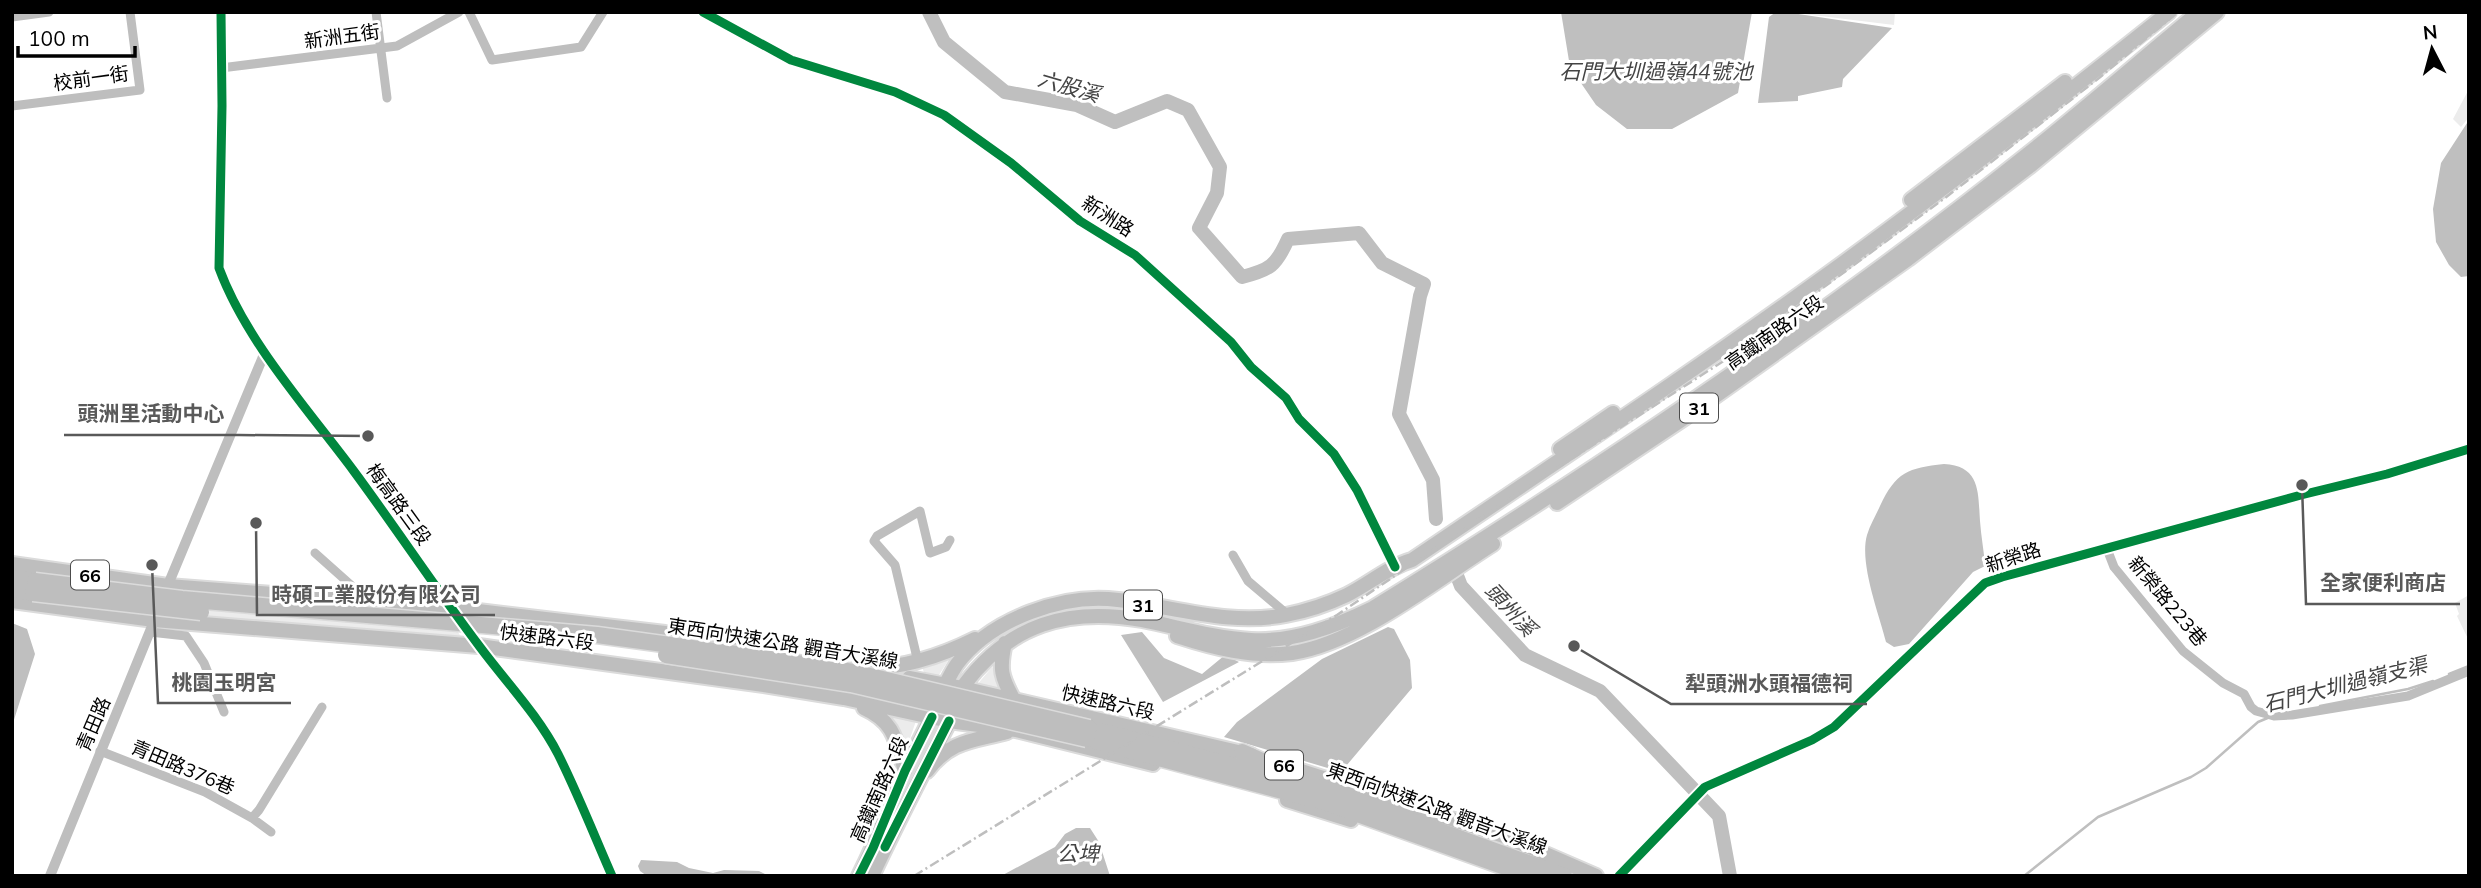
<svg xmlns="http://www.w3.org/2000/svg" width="2481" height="888" viewBox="0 0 2481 888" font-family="Mulish,'Noto Sans TC',sans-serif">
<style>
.green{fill:#ececec}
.water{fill:#bfbfbf}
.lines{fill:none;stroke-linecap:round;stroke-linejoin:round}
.stream{stroke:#bfbfbf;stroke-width:2.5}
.river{stroke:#bfbfbf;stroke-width:14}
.primary-casing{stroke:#dbdbdb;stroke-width:18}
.trunk-casing{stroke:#dbdbdb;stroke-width:19}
.minor{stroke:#bebebe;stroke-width:9}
.tertiary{stroke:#bebebe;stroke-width:10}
.primary{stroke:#bebebe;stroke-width:14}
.trunk{stroke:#bebebe;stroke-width:16}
.rail{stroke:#bebebe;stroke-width:2.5;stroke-dasharray:10 3.5 2 3.5;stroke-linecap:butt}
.trunk-bridge-casing{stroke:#dbdbdb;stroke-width:19;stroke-linecap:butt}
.trunk-bridge{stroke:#bebebe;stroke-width:16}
.cycleway-casing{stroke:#fff;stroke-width:13}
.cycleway{stroke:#00873e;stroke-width:9}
.labels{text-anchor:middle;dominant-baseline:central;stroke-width:6;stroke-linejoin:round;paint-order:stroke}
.shield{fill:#fff;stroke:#4c4c4c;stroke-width:2}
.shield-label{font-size:18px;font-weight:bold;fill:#000}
.street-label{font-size:19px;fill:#000;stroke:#fff}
.water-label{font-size:21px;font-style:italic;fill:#444;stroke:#fff}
.leader{fill:none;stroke:#595959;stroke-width:2.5}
.callout-dot{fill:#595959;stroke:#fff;stroke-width:2.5}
.callout-label{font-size:21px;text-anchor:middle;font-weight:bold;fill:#595959;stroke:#fff;stroke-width:6;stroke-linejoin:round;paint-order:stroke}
</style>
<rect width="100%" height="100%" fill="#fff"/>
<path class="green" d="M 1788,12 L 1895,12 L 1894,25 Z
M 2469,89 L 2469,117 L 2461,127 L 2453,119 Z
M 173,591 L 448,616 L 463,640 L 165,616 Z
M 2469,595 L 2469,641 L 2457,616 L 2459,614 L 2455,603 Z
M 943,659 L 948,661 L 937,678 L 925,676 L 922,666 Z
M 992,667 L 996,669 L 999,692 L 976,686 Z
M 887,713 L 917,718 L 906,750 L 899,730 Z"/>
<path class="water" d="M 1561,12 L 1752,12 L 1738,93 L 1672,129 L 1627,129 L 1596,105 L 1570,67 Z
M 1776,12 L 1785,12 L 1892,28 L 1843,79 L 1842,87 L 1798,96 L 1798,101 L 1758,103 L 1769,17 Z
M 2469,120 L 2469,276 L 2461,277 L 2449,265 L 2436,242 L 2433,209 L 2441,163 Z
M 1944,464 C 1981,466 1978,493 1980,521 C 1981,536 1984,551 1985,566 L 1973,572 L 1909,644 L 1894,647 L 1886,642 C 1879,614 1859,563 1867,535 C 1870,525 1876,515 1880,506 C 1896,472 1908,468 1944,464 Z
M 12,623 L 27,629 L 35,654 L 12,726 Z
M 1388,627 L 1394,629 L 1410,660 L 1412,688 L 1341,772 L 1224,737 L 1237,722 L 1322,659 Z
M 1142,632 L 1164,658 L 1202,674 L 1225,655 L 1239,662 L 1163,702 L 1121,635 Z
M 1076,828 L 1090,828 L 1099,842 L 1110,876 L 1001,876 L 1055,847 L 1065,834 Z
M 641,860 L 677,862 L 689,868 L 713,873 L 724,870 L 759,871 L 769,876 L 647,876 L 640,871 L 638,866 Z"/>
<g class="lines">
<path class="stream" d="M 2449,674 L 2469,666
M 2320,706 L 2408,689 L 2433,681
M 2024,876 L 2098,817 L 2191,777 L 2206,768 L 2258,722 L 2270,717"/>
<path class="river" d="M 929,12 L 944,42 L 1005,92 L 1077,105 L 1115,122 L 1167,101 L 1188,110 L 1220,167 L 1217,193 L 1199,228 L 1242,277 C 1270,270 1276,266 1288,239 L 1359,233 L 1382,263 L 1424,284 L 1420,296 L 1399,414 L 1433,480 L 1436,519
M 1456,573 L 1461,586 L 1525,655 L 1600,691 L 1719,816 L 1730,876"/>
<defs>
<path id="primary" d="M 1911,200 L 2065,82
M 1560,449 L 1613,413
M 1557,503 L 1686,417 L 1908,259 L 2030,166 L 2217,12
M 12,564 L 168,586 L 453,608 L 665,633 L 751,649
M 12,601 L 154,620 L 479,646 L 764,685 L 844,698 L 949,721 L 1016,730 L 1153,764
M 1177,636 C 1214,648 1252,658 1292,653 C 1359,643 1436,580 1493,544
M 1005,643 C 999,669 1001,677 1014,700
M 857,668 C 899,670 937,658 975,639
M 909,678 L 962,688 L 1251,755
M 864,708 C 895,722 896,741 905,771
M 1270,761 L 1504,836 L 1596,876
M 927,771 C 950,740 973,741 1007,732
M 1287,800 L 1351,820
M 859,876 C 876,843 889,808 903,774 C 912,754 923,736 931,717 C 939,699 946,680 957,664 C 991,619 1063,593 1118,600 C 1175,607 1229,626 1286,615 C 1307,611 1328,604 1347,595 C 1369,584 1388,567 1412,560 C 1549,467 1687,376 1821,279 C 1940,193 2055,103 2169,12
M 872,876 C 896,824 922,774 948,724 C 954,712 956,696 964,685 C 1010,624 1068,607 1142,620 C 1178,627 1214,638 1251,640 C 1294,642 1334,627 1373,608 C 1598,469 1820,320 2028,154 C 2086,108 2142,59 2199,12"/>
<path id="trunk" d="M 12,578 L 35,581
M 12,589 L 33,593
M 1089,728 L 1327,790 L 1564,876
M 1087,739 L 1324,802 L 1530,876
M 1242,752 L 1280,769"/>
</defs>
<use href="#primary" class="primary-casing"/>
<use href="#trunk" class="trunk-casing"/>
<path class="minor" d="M 376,12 L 387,98
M 469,12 L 492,60 L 581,47 L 603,12
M 703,12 L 791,60 L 895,92 L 944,115 L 1011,163 L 1080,221 L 1135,255 L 1231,342 L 1251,367 L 1286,398 L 1299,419 L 1334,454 L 1357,490 L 1395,567
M 12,17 L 49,12
M 221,68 L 397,46 L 459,12
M 12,106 L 140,90 L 130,12
M 2107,549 L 2114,567 L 2183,651 L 2223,683 L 2244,694 L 2251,707 L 2256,711 L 2274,716 L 2292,715 L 2408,696 L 2469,671
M 315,553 L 361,594 L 447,600
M 1233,555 L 1248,581 L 1288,615
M 150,632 L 186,636 L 204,663 L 224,712
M 918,662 L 895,565 L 874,541 L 877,536 L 920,511 L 930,553 L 946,547 L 950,540
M 100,751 L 205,792 L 252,818 L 271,832
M 252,818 L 259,810 L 322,707"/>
<path class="tertiary" d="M 221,12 L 222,106 L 219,268 C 246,341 306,407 353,470 C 396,528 436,589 480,647 C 506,682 538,715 558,754 C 578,794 594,835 612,876
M 165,592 L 265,352
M 50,876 L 157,614
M 1619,876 L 1705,787 L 1812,740 L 1834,727 L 1985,583 L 2002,577 L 2301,495 L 2387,474 L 2469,449"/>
<use href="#primary" class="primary"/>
<use href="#trunk" class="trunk"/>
<path class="rail" d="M 914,876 L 1337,615 L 1489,512 L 1722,362 L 1945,198 L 2099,78 L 2178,12"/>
<defs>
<path id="trunk-bridge" d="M 35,581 L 182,599 L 597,635 L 766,658 L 853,672 L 1089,728
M 33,593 L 201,612
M 666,655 L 851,684 L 1087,739"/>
</defs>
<use href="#trunk-bridge" class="trunk-bridge-casing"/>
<use href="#trunk-bridge" class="trunk-bridge"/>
<defs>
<path id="cycleway" d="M 221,12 L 222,106 L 219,268 C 246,341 306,407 353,470 C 396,528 436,589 480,647 C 506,682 538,715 558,754 C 578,794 594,835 612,876
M 703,12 L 791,60 L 895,92 L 944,115 L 1011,163 L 1080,221 L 1135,255 L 1231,342 L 1251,367 L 1286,398 L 1299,419 L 1334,454 L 1357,490 L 1395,567
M 885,847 L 949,721
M 859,876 L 873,848 L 905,771 L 932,717
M 1619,876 L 1705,787 L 1812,740 L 1834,727 L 1985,583 L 2002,577 L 2301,495 L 2387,474 L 2469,449"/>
</defs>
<use href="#cycleway" class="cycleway-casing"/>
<use href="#cycleway" class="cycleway"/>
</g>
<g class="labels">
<g class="shield">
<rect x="1680" y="393.5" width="38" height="29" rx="5"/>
<rect x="71" y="560.5" width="38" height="29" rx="5"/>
<rect x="1124" y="590.5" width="38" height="29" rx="5"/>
<rect x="1265" y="750.5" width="38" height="29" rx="5"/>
</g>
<g class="shield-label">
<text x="1699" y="408">31</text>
<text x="90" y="575">66</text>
<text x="1143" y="605">31</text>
<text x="1284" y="765">66</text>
</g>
<g class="street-label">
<text transform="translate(342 36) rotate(-8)">新洲五街</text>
<text transform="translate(91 78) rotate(-8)">校前一街</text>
<text transform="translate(1108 216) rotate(33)">新洲路</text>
<text transform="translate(1774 332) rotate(-35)">高鐵南路六段</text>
<text transform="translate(399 504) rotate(54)">梅高路三段</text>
<text transform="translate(2013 557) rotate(-18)">新榮路</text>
<text transform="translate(2168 601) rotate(50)">新榮路223巷</text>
<text transform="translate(547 637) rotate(7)">快速路六段</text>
<text transform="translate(783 643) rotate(9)">東西向快速公路 觀音大溪線</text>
<text transform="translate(1108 702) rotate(13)">快速路六段</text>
<text transform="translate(93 724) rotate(-67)">青田路</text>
<text transform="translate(183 767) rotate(23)">青田路376巷</text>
<text transform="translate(879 789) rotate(-66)">高鐵南路六段</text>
<text transform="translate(1437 808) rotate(20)">東西向快速公路 觀音大溪線</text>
</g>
<g class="water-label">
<text x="1656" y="71">石門大圳過嶺44號池</text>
<text transform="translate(1069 86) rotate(16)">六股溪</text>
<text transform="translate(1511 609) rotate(47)">頭州溪</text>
<text transform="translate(2345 684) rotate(-14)">石門大圳過嶺支渠</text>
<text x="1078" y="853">公埤</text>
</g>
</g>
<path class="leader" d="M368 436L239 435H64M2302 485L2306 604H2460M256 523L257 615H495M152 565L158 703H291M1574 646L1671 704H1867"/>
<g class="callout-dot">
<circle cx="368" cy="436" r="7"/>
<circle cx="2302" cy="485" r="7"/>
<circle cx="256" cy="523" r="7"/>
<circle cx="152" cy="565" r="7"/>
<circle cx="1574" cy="646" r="7"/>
</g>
<g class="callout-label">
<text x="151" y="421">頭洲里活動中心</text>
<text x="2383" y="590">全家便利商店</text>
<text x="376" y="602">時碩工業股份有限公司</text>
<text x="224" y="690">桃園玉明宮</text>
<text x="1769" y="691">犁頭洲水頭福德祠</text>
</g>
<rect width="2481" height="888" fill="none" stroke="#000000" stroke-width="28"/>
<g transform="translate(2432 49) rotate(354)" stroke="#ffffff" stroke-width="5" paint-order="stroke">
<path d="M0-5L12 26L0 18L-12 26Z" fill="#000000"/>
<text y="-10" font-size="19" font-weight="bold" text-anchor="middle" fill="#000000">N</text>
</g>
<path d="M18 46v10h117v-10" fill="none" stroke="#000000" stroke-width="3.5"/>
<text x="28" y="46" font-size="21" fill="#000000" stroke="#ffffff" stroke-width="5" paint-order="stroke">100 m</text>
</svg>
